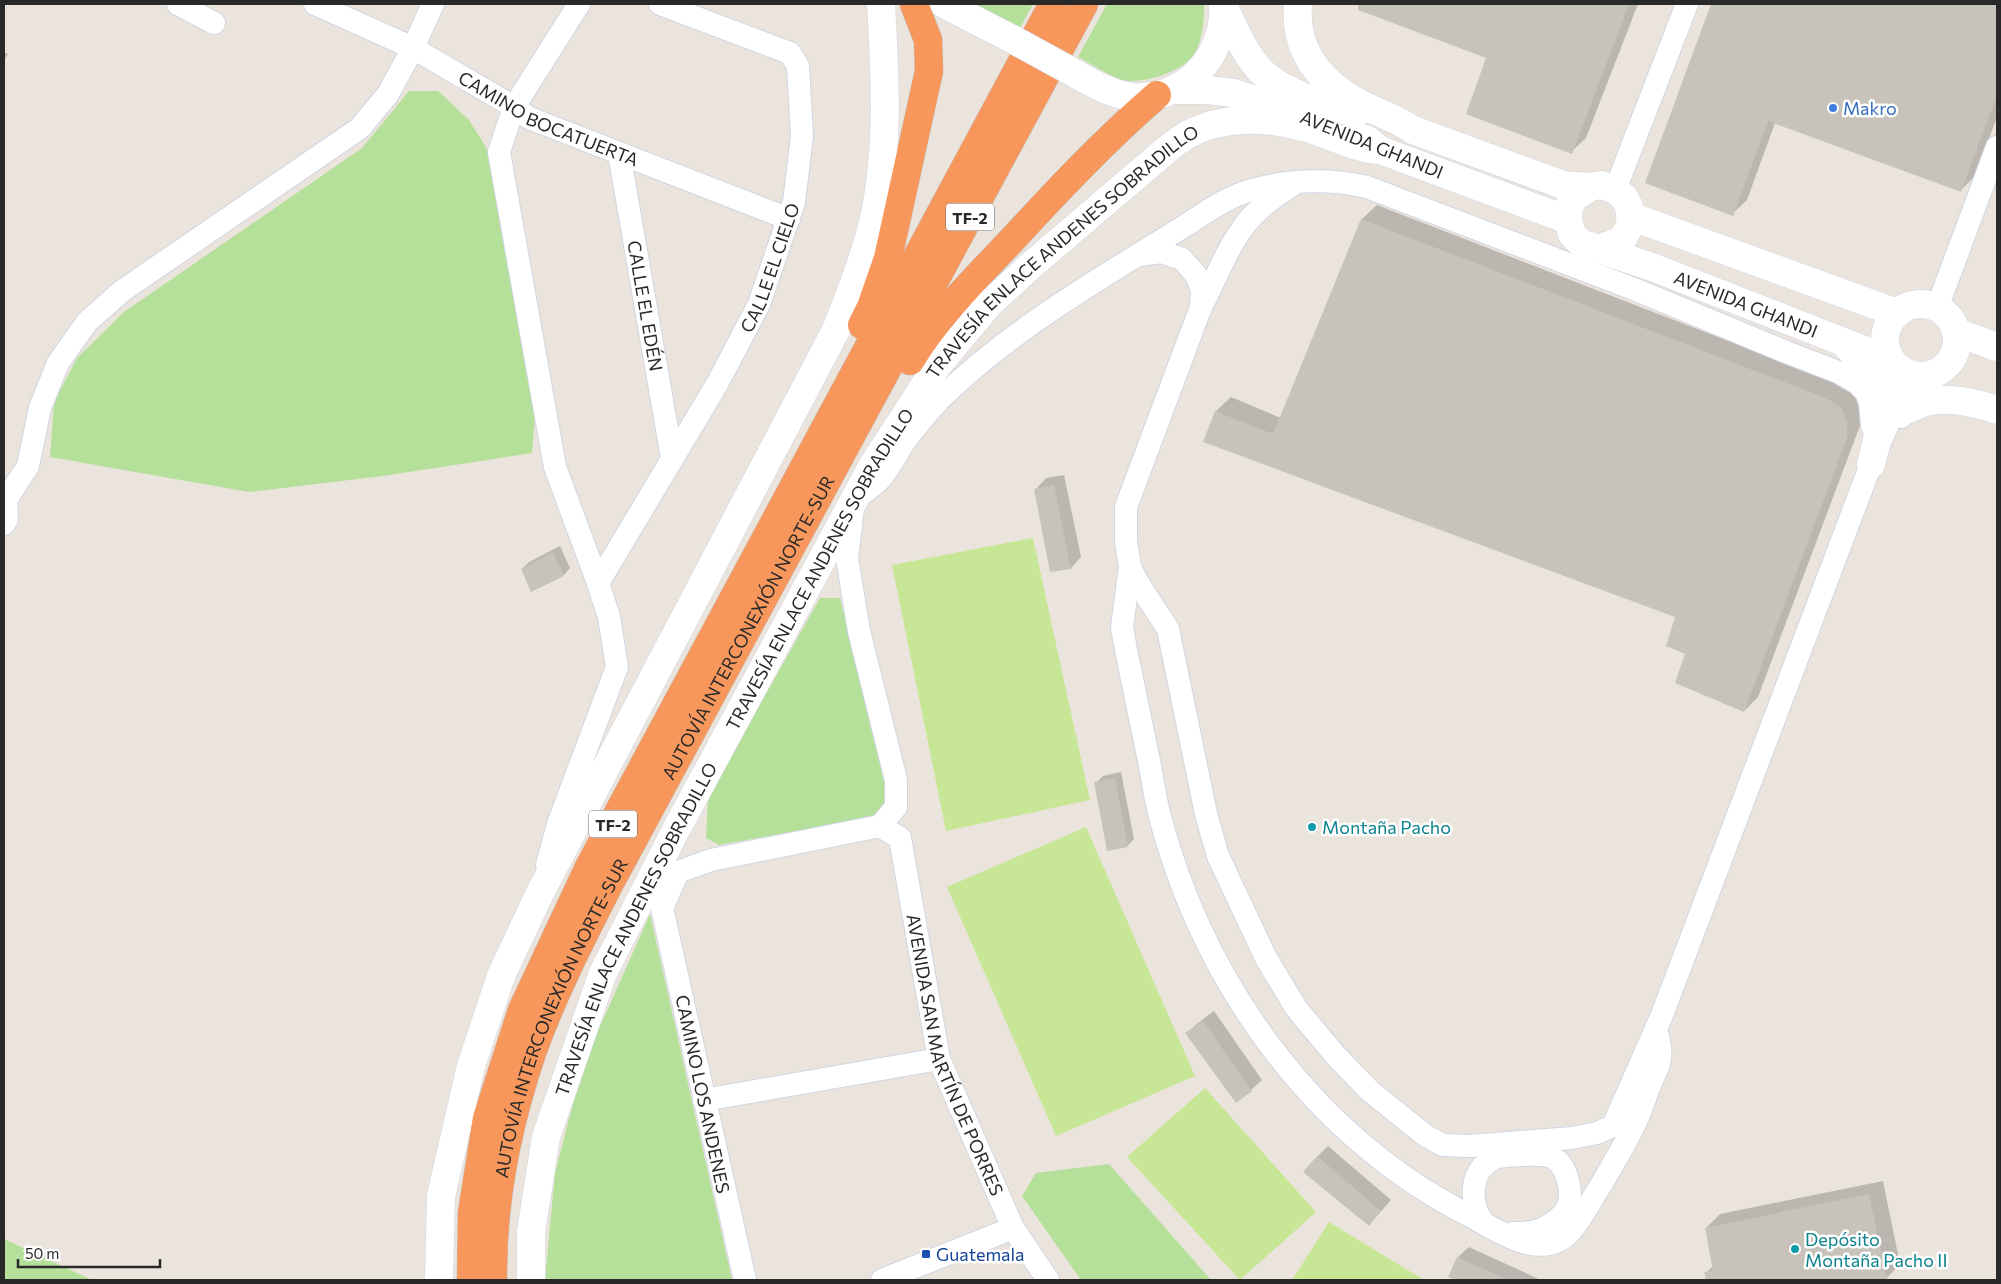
<svg xmlns="http://www.w3.org/2000/svg" width="2001" height="1284" viewBox="0 0 2001 1284" font-family="Commissioner,sans-serif">
<style>
.green{fill:#b5e09a}
.pitch{fill:#c8e796}
.shadow{fill:#0003}
.building{fill:#c7c2ba}
.lines{fill:none;stroke-linecap:round;stroke-linejoin:round}
.minor-casing{stroke:#d1d5e2;stroke-width:24}
.tertiary-casing{stroke:#d1d5e2;stroke-width:29}
.motorway-casing{stroke:#c3c3c3;stroke-width:29}
.minor{stroke:#fff;stroke-width:22}
.tertiary{stroke:#fff;stroke-width:28}
.motorway{stroke:#f7975b;stroke-width:28}
.tertiary-bridge-casing{stroke:#d1d5e2;stroke-width:29;stroke-linecap:butt}
.tertiary-bridge{stroke:#fff;stroke-width:28}
.shop-dot{fill:#3f7fe0;stroke:#fff;stroke-width:2}
.culture-dot{fill:#0f9aa8;stroke:#fff;stroke-width:2}
.transit-dot{fill:#1a4fb4;stroke:#fff;stroke-width:2}
.labels{text-anchor:middle;dominant-baseline:central;stroke-width:5;stroke-linejoin:round;paint-order:stroke}
.shield{fill:#fff;stroke:#696969;stroke-width:1}
.shield-label{font-size:16px;font-weight:bold;fill:#292929}
.shop-label{font-size:18px;fill:#366cbe;stroke:#fff;text-anchor:start}
.street-label{font-size:18px;fill:#292929;stroke:#fff}
.culture-label{font-size:18px;fill:#0d838f;stroke:#fff;text-anchor:start}
.transit-label{font-size:18px;fill:#164399;stroke:#fff;text-anchor:start}
</style>
<rect width="100%" height="100%" fill="#ebe4dc"/>
<path class="green" d="M 973,4 L 1033,4 L 1020,28 Z
M 1107,4 L 1204,4 C 1205,17 1202,41 1195,53 C 1185,71 1142,85 1122,80 C 1111,77 1090,63 1078,57 Z
M 409,91 L 438,91 L 469,120 L 489,152 L 535,417 L 532,453 L 383,476 L 249,492 L 50,457 L 54,402 L 77,358 L 124,312 L 362,148 Z
M 820,598 L 840,598 L 889,802 L 878,816 L 719,845 L 706,838 L 708,797 Z
M 650,914 L 732,1280 L 545,1280 L 555,1173 L 583,1065 Z
M 1109,1164 L 1211,1280 L 1081,1280 L 1022,1196 L 1036,1173 Z
M 4,1239 L 92,1280 L 4,1280 Z"/>
<path class="pitch" d="M 1033,538 L 1090,800 L 946,831 L 892,565 Z
M 1086,827 L 1195,1076 L 1056,1136 L 947,887 Z
M 1205,1088 L 1316,1212 L 1240,1280 L 1127,1157 Z
M 1329,1222 L 1424,1280 L 1292,1280 Z"/>
<path class="shadow" d="M 1359,4 L 1638,4 L 1586,138 L 1571,152 L 1487,57 L 1359,9 Z
M 1713,4 L 1997,4 L 1997,117 L 1975,176 L 1961,190 L 1775,123 L 1747,200 L 1732,214 L 1647,183 Z
M 4,52 L 8,54 L 4,60 Z
M 1377,205 L 1834,382 L 1855,394 L 1861,407 L 1861,423 L 1758,697 L 1744,711 L 1687,654 L 1677,617 L 1205,441 L 1216,411 L 1231,397 L 1281,418 L 1362,219 Z
M 1064,475 L 1081,557 L 1071,568 L 1051,571 L 1036,489 L 1046,478 Z
M 560,546 L 570,568 L 564,575 L 522,569 L 529,562 Z
M 1121,772 L 1134,839 L 1127,846 L 1096,783 L 1103,776 Z
M 1214,1011 L 1262,1080 L 1251,1090 L 1187,1033 L 1198,1023 Z
M 1328,1146 L 1391,1200 L 1369,1225 L 1317,1157 Z
M 1883,1181 L 1900,1264 L 1886,1279 L 1878,1280 L 1707,1280 L 1706,1273 L 1714,1265 L 1706,1228 L 1720,1214 Z
M 1469,1247 L 1541,1280 L 1459,1280 L 1450,1276 L 1458,1257 Z"/>
<path class="building" d="M 1358,4 L 1629,4 L 1572,154 L 1466,114 L 1486,58 L 1358,10 Z
M 1711,4 L 1997,4 L 1997,95 L 1961,192 L 1768,121 L 1733,216 L 1645,183 Z
M 1361,219 L 1820,396 L 1831,401 L 1841,408 L 1847,421 L 1847,438 L 1744,712 L 1675,683 L 1685,654 L 1666,646 L 1675,617 L 1203,442 L 1215,411 L 1273,434 Z
M 1054,485 L 1071,569 L 1050,572 L 1034,489 Z
M 553,552 L 564,576 L 531,592 L 521,569 Z
M 1115,778 L 1128,847 L 1107,851 L 1094,782 Z
M 1203,1021 L 1252,1091 L 1236,1103 L 1185,1033 Z
M 1317,1156 L 1381,1211 L 1369,1226 L 1303,1172 Z
M 1869,1194 L 1887,1280 L 1706,1280 L 1704,1272 L 1713,1271 L 1705,1228 Z
M 1457,1257 L 1508,1280 L 1456,1280 L 1448,1277 Z"/>
<g class="lines">
<defs>
<g id="minor">
<path d="M 178,4 L 214,23"/>
<path id="s1" d="M 315,4 L 413,48 L 514,107 L 529,118 L 789,219"/>
<path id="s2" d="M 619,153 L 672,458"/>
<path d="M 1291,186 C 1272,198 1254,211 1242,229 C 1224,253 1215,282 1201,307 L 1126,507 L 1126,541 L 1130,567 L 1122,627 L 1126,650 C 1134,687 1141,724 1149,761 C 1153,780 1155,799 1160,817 C 1205,986 1315,1138 1472,1217 C 1501,1232 1541,1262 1570,1232 C 1582,1219 1591,1200 1601,1185 C 1614,1162 1628,1140 1638,1117 C 1643,1106 1646,1094 1651,1083 C 1654,1075 1659,1067 1660,1059 C 1662,1050 1658,1037 1656,1028"/>
<path d="M 1615,190 L 1687,4"/>
<path d="M 1139,255 L 1162,252 L 1182,259 L 1196,275 L 1202,290 L 1201,307"/>
<path d="M 1937,308 L 1997,147"/>
<path d="M 1901,417 L 1925,375"/>
<path d="M 6,500 L 28,466 L 40,408 L 58,363 L 87,322 L 122,291 L 360,128 L 388,94 L 413,48 L 433,4"/>
<path d="M 4,524 L 7,519 L 6,500"/>
<path d="M 1130,567 C 1140,589 1155,608 1168,629 L 1206,814 L 1218,856 L 1266,958 L 1296,1008 L 1335,1055 L 1370,1091 L 1426,1136 L 1443,1145 L 1470,1146 L 1572,1138 L 1597,1133 L 1613,1126 L 1662,1015 L 1871,464 L 1896,405 L 1901,369"/>
<path id="s3" d="M 598,583 L 717,384 L 759,304 L 794,202 L 802,136 L 798,66 L 790,53 L 660,4"/>
<path id="s4" d="M 880,826 L 900,838 L 939,1059 L 1013,1228 L 1048,1280"/>
<path d="M 547,865 L 558,824 L 617,667 L 609,617 L 598,583 L 555,467 L 499,152 L 514,107 L 579,4"/>
<path d="M 704,1100 L 939,1059"/>
<path d="M 1483,1223 C 1469,1202 1469,1169 1495,1158 C 1503,1155 1513,1156 1522,1155 C 1532,1155 1546,1153 1555,1159 C 1564,1165 1567,1176 1569,1185 C 1571,1195 1570,1207 1563,1214 C 1549,1229 1533,1234 1512,1233"/>
<path d="M 745,1280 L 662,908 L 678,872 L 711,860 L 880,826 L 896,807 L 896,780 L 859,631 L 847,558 L 854,500 C 862,493 873,487 880,479 C 891,467 898,451 907,438 C 917,425 928,412 939,400 C 1008,332 1094,282 1175,232 C 1203,215 1222,198 1255,189 C 1291,180 1331,179 1367,187 L 1634,289 L 1786,352 L 1838,372 L 1857,383 L 1866,392 L 1870,403 L 1872,426"/>
<path d="M 882,1280 L 1013,1228"/>
</g>
<g id="tertiary">
<path d="M 944,4 L 1014,40"/>
<path d="M 1298,4 C 1294,53 1322,85 1365,106 C 1381,114 1398,119 1413,130 L 1563,185 L 1590,187"/>
<path d="M 1223,5 C 1234,27 1244,54 1262,72 C 1284,94 1327,104 1356,114"/>
<path d="M 1067,69 C 1087,80 1110,95 1134,97 C 1186,100 1226,55 1223,4"/>
<path d="M 1172,90 L 1207,90 L 1234,93 L 1295,113"/>
<path d="M 1366,139 L 1380,150 L 1568,220"/>
<path d="M 1630,216 L 1897,313"/>
<path id="s5" d="M 1599,249 L 1622,240 L 1631,224 L 1629,206 L 1624,197 L 1615,190 L 1602,185 L 1590,187 L 1575,197 L 1569,206 L 1568,220 L 1572,234 L 1581,243 L 1652,267 L 1892,361"/>
<circle cx="1921" cy="340" r="36"/>
<path d="M 1956,332 L 1997,347"/>
<path d="M 1845,344 C 1857,357 1871,371 1879,387 C 1887,406 1876,444 1871,464"/>
<path d="M 1904,411 C 1911,408 1919,404 1926,402 C 1947,396 1977,403 1997,410"/>
<path d="M 439,1280 L 441,1196 L 471,1066 L 501,976 L 539,895 L 836,330 C 851,292 866,254 875,214 C 889,145 885,74 881,4"/>
<path id="s6" d="M 531,1280 L 531,1232 L 546,1137 L 603,973 L 678,826 L 873,465 L 937,366 L 989,304 L 1028,268 L 1165,151 C 1172,146 1179,139 1187,135 C 1223,115 1268,117 1307,128 C 1332,135 1354,149 1380,150"/>
</g>
<g id="motorway">
<path d="M 862,325 L 871,307 L 888,258 L 929,71 L 928,40 L 914,4"/>
<path d="M 910,361 C 937,316 974,280 1010,242 C 1057,191 1104,141 1157,95"/>
<path d="M 471,1280 L 472,1213 L 487,1118 L 522,1010 L 589,867 L 1053,4"/>
<path id="s7" d="M 493,1280 C 492,1202 508,1123 533,1050 C 554,992 583,936 611,881 L 1084,4"/>
</g>
</defs>
<use href="#minor" class="minor-casing"/>
<use href="#tertiary" class="tertiary-casing"/>
<use href="#motorway" class="motorway-casing"/>
<use href="#minor" class="minor"/>
<use href="#tertiary" class="tertiary"/>
<use href="#motorway" class="motorway"/>
<defs>
<path id="tertiary-bridge" d="M 1014,40 L 1067,69"/>
</defs>
<use href="#tertiary-bridge" class="tertiary-bridge-casing"/>
<use href="#tertiary-bridge" class="tertiary-bridge"/>
</g>
<circle class="shop-dot" cx="1833" cy="108" r="5"/>
<g class="culture-dot">
<circle cx="1312" cy="827" r="5"/>
<circle cx="1795" cy="1249" r="5"/>
</g>
<rect class="transit-dot" x="921" y="1249" width="10" height="10" rx="2.5"/>
<g class="labels">
<g class="shield">
<rect x="946" y="203.5" width="48" height="27" rx="4"/>
<rect x="589" y="810.5" width="48" height="27" rx="4"/>
</g>
<g class="shield-label">
<text x="970" y="217">TF-2</text>
<text x="613" y="824">TF-2</text>
</g>
<g class="shop-label">
<text x="1843" y="108">Makro</text>
</g>
<g class="street-label">
<text stroke="none"><textPath href="#s1" startOffset="261">CAMINO BOCATUERTA</textPath></text>
<text transform="translate(1372 144) rotate(22)">AVENIDA GHANDI</text>
<text stroke="none"><textPath href="#s6" startOffset="1181">TRAVESÍA ENLACE ANDENES SOBRADILLO</textPath></text>
<text stroke="none"><textPath href="#s3" startOffset="360">CALLE EL CIELO</textPath></text>
<text stroke="none"><textPath href="#s5" startOffset="355">AVENIDA GHANDI</textPath></text>
<text stroke="none"><textPath href="#s2" startOffset="155">CALLE EL EDÉN</textPath></text>
<text stroke="none"><textPath href="#s6" startOffset="776">TRAVESÍA ENLACE ANDENES SOBRADILLO</textPath></text>
<text stroke="none"><textPath href="#s7" startOffset="709">AUTOVÍA INTERCONEXIÓN NORTE-SUR</textPath></text>
<text stroke="none"><textPath href="#s6" startOffset="371">TRAVESÍA ENLACE ANDENES SOBRADILLO</textPath></text>
<text stroke="none"><textPath href="#s7" startOffset="274">AUTOVÍA INTERCONEXIÓN NORTE-SUR</textPath></text>
<text stroke="none"><textPath href="#s4" startOffset="248">AVENIDA SAN MARTÍN DE PORRES</textPath></text>
<text transform="translate(703 1094) rotate(78)">CAMINO LOS ANDENES</text>
</g>
<g class="culture-label">
<text x="1322" y="827">Montaña Pacho</text>
<text x="1805" y="1239">Depósito<tspan x="1805" dy="21">Montaña Pacho II</tspan></text>
</g>
<g class="transit-label">
<text x="936" y="1254">Guatemala</text>
</g>
</g>
<rect width="2001" height="1284" fill="none" stroke="#292929" stroke-width="10"/>
<path d="M18 1259v8h142v-8" fill="none" stroke="#292929" stroke-width="2.5"/>
<text x="25" y="1259" font-size="15" fill="#292929" stroke="#ffffff" stroke-width="4" paint-order="stroke">50 m</text>
</svg>
